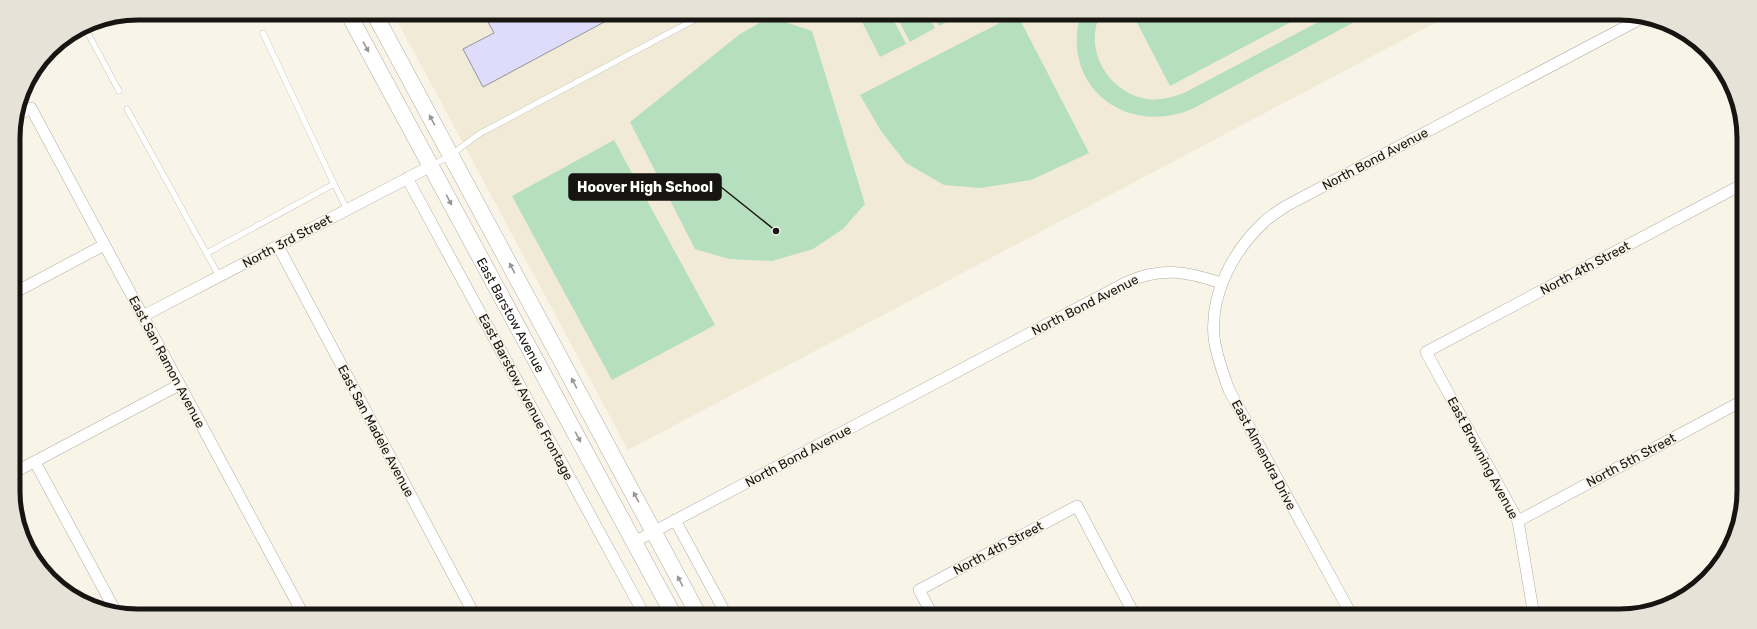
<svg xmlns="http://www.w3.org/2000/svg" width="1757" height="629" viewBox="0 0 1757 629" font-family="Rubik,sans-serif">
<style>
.built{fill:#f1ead6}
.pitch{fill:#b6dfc0}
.building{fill:#dfdbfa;stroke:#94939e}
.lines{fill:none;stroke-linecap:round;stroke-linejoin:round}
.lane-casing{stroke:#b1ada1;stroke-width:6}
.street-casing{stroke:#b1ada1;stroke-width:12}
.secondary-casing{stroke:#b1ada1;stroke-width:17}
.lane{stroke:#fff;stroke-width:5.5}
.street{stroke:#fff;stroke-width:11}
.secondary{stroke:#fff;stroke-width:16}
.oneway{fill:#979694}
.labels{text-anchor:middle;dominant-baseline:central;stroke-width:3;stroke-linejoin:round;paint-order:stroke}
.street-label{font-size:13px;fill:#171511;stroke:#f9f4e8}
.rim{fill:none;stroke:#171511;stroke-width:5}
.leader{fill:none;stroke:#171511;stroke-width:1.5}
.callout-dot{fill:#171511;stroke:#f9f4e8;stroke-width:1.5}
.callout{fill:#171511;stroke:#171511;stroke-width:1.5}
.callout-label{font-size:14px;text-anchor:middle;font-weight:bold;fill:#fff}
</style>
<rect width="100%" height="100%" fill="#f9f4e8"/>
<path class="built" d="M 393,13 L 1454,13 L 628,450 Z"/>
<path class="pitch" d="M 879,13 L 890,13 L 906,44 L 880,57 L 862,22 Z
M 895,13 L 927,13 L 935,28 L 910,42 Z
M 933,13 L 964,13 L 939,26 Z
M 1081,13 L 1101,13 C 1083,47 1106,89 1142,98 C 1156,102 1170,98 1184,93 L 1335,13 L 1371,13 L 1192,109 C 1125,137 1059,85 1081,13 Z
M 1132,13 L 1308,13 L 1170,86 Z
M 1017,14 L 1089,153 L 1031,180 L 980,188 L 944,185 L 906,163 L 881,131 L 860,95 Z
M 770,17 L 812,31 L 865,204 L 843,229 L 813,249 L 772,261 L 729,259 L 695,249 L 630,122 L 740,34 Z
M 614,140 L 715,325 L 612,380 L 512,196 Z"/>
<path class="building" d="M 483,13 L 621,13 L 483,87 L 463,49 L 494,33 Z"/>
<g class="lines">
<defs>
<path id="lane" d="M 248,13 L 251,19
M 84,26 L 119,91
M 263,33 L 334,184
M 127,109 L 219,276
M 431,166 L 451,155 L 479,134 L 707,13
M 207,253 L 334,184 L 347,209"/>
<path id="street" d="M 17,115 L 31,108 L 304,616
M 407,178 L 645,616
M 278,246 L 475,616
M 14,293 L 104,245
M 143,316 L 431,166
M 35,462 L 116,612
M 15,472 L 179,385
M 675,520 L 727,616
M 1518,521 L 1744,400
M 634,542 L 1127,282 C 1162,267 1186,271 1221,283
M 933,616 L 919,590 L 1077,506 L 1135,616
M 1352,616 L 1229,390 C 1223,373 1216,355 1214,337 C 1210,294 1233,251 1264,222 C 1270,216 1279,211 1286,206 L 1644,17
M 1534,616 L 1518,521 L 1426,352 L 1743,184"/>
<g id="secondary">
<path id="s1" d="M 348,13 L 674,616"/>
<path d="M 374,13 L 699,616"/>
</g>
</defs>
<use href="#lane" class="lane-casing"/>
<use href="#street" class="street-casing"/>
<use href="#secondary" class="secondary-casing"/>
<use href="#lane" class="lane"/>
<use href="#street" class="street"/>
<use href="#secondary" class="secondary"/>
</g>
<defs><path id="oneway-solid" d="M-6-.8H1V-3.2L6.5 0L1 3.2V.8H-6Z"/></defs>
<g class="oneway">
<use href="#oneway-solid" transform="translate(366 47) rotate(61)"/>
<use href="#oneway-solid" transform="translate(432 120) rotate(-118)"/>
<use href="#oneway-solid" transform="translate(449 200) rotate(62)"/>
<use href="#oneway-solid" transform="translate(512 268) rotate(-118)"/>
<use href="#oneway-solid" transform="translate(574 383) rotate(-118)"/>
<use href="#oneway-solid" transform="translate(578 437) rotate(62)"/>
<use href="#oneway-solid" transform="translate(636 497) rotate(-118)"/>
<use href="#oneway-solid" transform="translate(680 581) rotate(-118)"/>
</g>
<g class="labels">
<g class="street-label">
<text transform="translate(1375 159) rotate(-28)">North Bond Avenue</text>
<text transform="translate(287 241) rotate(-28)">North 3rd Street</text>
<text transform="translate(1585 268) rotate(-28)">North 4th Street</text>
<text transform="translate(1085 305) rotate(-27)">North Bond Avenue</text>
<text stroke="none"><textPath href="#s1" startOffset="343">East Barstow Avenue</textPath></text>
<text transform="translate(167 362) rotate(62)">East San Ramon Avenue</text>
<text transform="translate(526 397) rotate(62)">East Barstow Avenue Frontage</text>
<text transform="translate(376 431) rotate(62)">East San Madele Avenue</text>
<text transform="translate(1264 455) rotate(62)">East Almendra Drive</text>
<text transform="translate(798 456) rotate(-28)">North Bond Avenue</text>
<text transform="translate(1483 458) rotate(62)">East Browning Avenue</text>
<text transform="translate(1631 460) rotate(-28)">North 5th Street</text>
<text transform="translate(998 548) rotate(-28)">North 4th Street</text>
</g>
</g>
<path d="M0 0H1757V629H0ZM138 20H1619A118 118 0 0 1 1737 138V491A118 118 0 0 1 1619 609H138A118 118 0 0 1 20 491V138A118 118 0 0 1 138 20Z" fill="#e7e2d7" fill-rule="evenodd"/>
<path class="rim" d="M138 20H1619A118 118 0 0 1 1737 138V491A118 118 0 0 1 1619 609H138A118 118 0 0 1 20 491V138A118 118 0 0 1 138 20Z"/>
<path class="leader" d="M776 231L721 187"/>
<circle class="callout-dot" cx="776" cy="231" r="4"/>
<rect class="callout" x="569" y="174" width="152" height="26" rx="4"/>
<g class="callout-label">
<text x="645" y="192">Hoover High School</text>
</g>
</svg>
